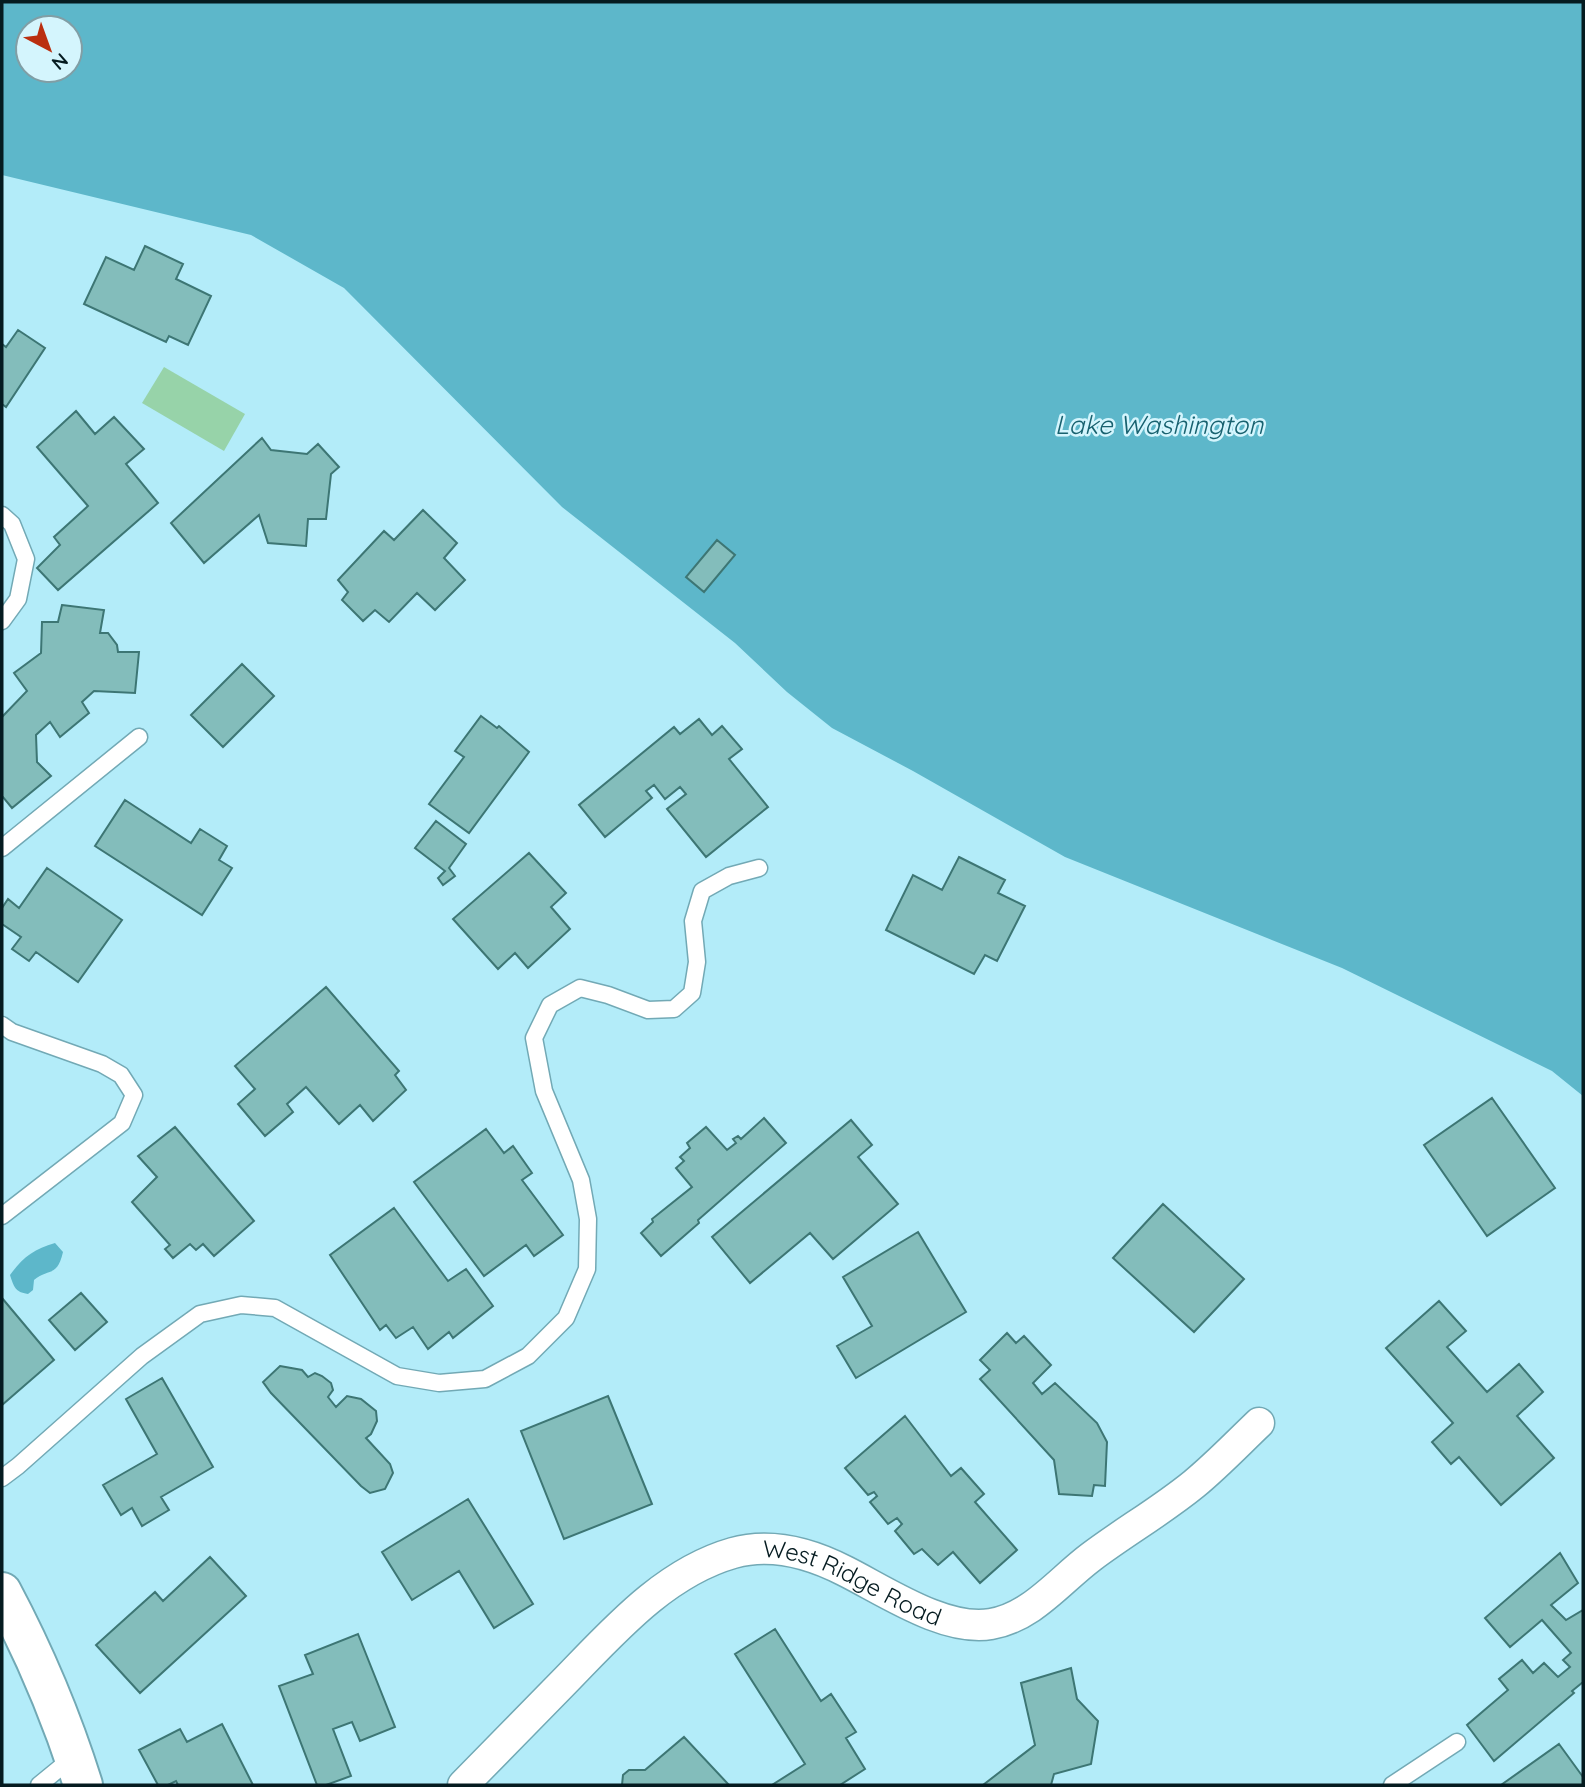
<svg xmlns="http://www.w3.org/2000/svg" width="1585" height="1787" viewBox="0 0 1585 1787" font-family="Quicksand,sans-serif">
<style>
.green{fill:#97d3a9}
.water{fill:#5db7ca;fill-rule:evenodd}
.building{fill:#83bdbb;stroke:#3d7674;stroke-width:2}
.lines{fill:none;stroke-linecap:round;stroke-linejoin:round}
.service-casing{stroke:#72a9b5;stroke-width:19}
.minor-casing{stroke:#72a9b5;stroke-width:33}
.tertiary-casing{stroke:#72a9b5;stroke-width:42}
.service{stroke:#fff;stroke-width:16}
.minor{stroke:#fff;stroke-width:30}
.tertiary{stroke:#fff;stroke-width:38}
.labels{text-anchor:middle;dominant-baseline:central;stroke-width:5;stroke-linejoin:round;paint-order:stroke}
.street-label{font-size:24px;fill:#051b20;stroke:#d4f5fd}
.water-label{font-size:26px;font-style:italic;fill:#17616f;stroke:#d4f5fd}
</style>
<rect width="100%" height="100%" fill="#b3ecf9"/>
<path class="green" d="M 164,367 L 245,414 L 224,451 L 142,403 Z"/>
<path class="water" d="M 2,2 L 1583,2 L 1583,1096 L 1552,1071 L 1342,968 L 1065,857 L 913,771 L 832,728 L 787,692 L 735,643 L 562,507 L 344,288 L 251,235 L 2,175 ZM 28,28 L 70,28 L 70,70 L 28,70 Z
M 55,1243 L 63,1252 C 57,1278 48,1268 34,1280 L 33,1290 L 28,1294 C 15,1292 14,1287 10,1275 C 23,1257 34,1249 55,1243 Z"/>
<path class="building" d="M 145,246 L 183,264 L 176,279 L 211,296 L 188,345 L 169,336 L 166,342 L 84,304 L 106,257 L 134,270 Z
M 18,330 L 45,348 L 6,407 L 2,404 L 2,344 L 6,347 Z
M 76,411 L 95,434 L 114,417 L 144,449 L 126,464 L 158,503 L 58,590 L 37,568 L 60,545 L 54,537 L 88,506 L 37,447 Z
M 262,438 L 271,450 L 307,454 L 318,444 L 339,467 L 331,474 L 326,519 L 308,519 L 306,546 L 268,543 L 259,515 L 204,563 L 171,523 Z
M 423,510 L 457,543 L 444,558 L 465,580 L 435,610 L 417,593 L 389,622 L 375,610 L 363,621 L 342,600 L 348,592 L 338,580 L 384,531 L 394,540 Z
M 717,540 L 735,555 L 704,592 L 686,577 Z
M 62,605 L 104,610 L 100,633 L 108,633 L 117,645 L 118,652 L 139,652 L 135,693 L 94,691 L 82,702 L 89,713 L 60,737 L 50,722 L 36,735 L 37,762 L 51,776 L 12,808 L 2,796 L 2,717 L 27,691 L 14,673 L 41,653 L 42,622 L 58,622 Z
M 242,664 L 274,696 L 223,747 L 191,715 Z
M 481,716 L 497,728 L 499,726 L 529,752 L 469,833 L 429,804 L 464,757 L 455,751 Z
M 699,719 L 712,735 L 722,726 L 742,749 L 729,759 L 768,807 L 706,857 L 667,809 L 686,794 L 680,787 L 665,799 L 654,785 L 646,791 L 652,798 L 605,837 L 579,805 L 674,727 L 680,734 Z
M 125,800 L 191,843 L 200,829 L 227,846 L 219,860 L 232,868 L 202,915 L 95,846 Z
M 436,821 L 466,844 L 449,868 L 455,876 L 443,885 L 438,878 L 445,871 L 415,848 Z
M 529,853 L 566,893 L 551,907 L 570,929 L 528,968 L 515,953 L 498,969 L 453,919 Z
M 959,857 L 1005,880 L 998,893 L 1025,906 L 997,961 L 985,955 L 974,974 L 886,930 L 913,875 L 942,890 Z
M 47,868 L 122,920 L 78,982 L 36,952 L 29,961 L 12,949 L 21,937 L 2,924 L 2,908 L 8,899 L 19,908 Z
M 326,987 L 399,1071 L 395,1075 L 406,1090 L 373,1121 L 360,1105 L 339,1124 L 306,1087 L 287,1104 L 293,1112 L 265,1136 L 238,1104 L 255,1089 L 235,1066 Z
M 1492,1098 L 1555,1188 L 1487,1236 L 1424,1145 Z
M 764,1118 L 786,1143 L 698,1220 L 699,1223 L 661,1256 L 641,1233 L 653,1222 L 652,1219 L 692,1187 L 676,1168 L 684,1161 L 680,1157 L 690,1148 L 687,1143 L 706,1127 L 727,1150 L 736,1143 L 733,1139 L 738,1136 L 741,1139 Z
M 851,1120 L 872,1145 L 858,1157 L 898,1204 L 833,1259 L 810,1233 L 750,1283 L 712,1237 Z
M 175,1127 L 254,1221 L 214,1256 L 203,1244 L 196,1250 L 190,1244 L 173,1258 L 165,1249 L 170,1245 L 132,1202 L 157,1177 L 138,1156 Z
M 486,1129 L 504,1153 L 513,1146 L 532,1173 L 522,1180 L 563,1235 L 534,1256 L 526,1245 L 484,1276 L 414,1182 Z
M 1163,1204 L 1244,1279 L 1194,1332 L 1113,1258 Z
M 394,1208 L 448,1281 L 466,1269 L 493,1306 L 453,1338 L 449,1332 L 428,1349 L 413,1327 L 396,1338 L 386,1325 L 380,1330 L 330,1255 Z
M 918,1232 L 966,1312 L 856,1378 L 837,1346 L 872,1326 L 843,1277 Z
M 81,1293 L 107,1322 L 75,1350 L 49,1320 Z
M 2,1298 L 54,1360 L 2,1405 Z
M 1439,1301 L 1466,1331 L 1447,1347 L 1487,1392 L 1519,1364 L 1543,1392 L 1517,1416 L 1554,1458 L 1501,1505 L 1459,1457 L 1451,1464 L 1432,1442 L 1453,1423 L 1386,1348 Z
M 1007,1333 L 1016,1343 L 1024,1336 L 1051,1365 L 1033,1383 L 1042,1394 L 1055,1383 L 1097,1423 L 1107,1442 L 1105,1486 L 1094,1485 L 1092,1496 L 1059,1494 L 1054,1460 L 980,1379 L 990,1370 L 980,1360 Z
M 280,1366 L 302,1370 L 308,1377 L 315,1373 L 322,1376 L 331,1383 L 333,1390 L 328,1397 L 336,1407 L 347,1396 L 361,1399 L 376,1411 L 377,1421 L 371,1434 L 366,1438 L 390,1464 L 393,1473 L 385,1489 L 370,1493 L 361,1486 L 271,1393 L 263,1382 Z
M 162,1378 L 213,1467 L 161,1497 L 169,1510 L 142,1526 L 132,1508 L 121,1515 L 103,1485 L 157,1454 L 126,1399 Z
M 608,1396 L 652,1504 L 564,1539 L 521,1431 Z
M 905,1416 L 951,1476 L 961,1468 L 984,1494 L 975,1502 L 1017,1550 L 980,1583 L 953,1552 L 938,1565 L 922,1549 L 914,1554 L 895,1531 L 902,1524 L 897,1518 L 888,1524 L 870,1502 L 877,1496 L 874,1492 L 868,1495 L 845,1468 Z
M 468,1499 L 533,1604 L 494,1628 L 459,1571 L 412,1600 L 382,1552 Z
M 1560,1553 L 1578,1583 L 1551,1605 L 1566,1620 L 1583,1610 L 1583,1682 L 1572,1691 L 1574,1693 L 1494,1761 L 1467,1725 L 1508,1690 L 1499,1679 L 1522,1660 L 1533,1673 L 1544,1663 L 1558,1677 L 1570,1667 L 1563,1660 L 1571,1653 L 1542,1620 L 1510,1647 L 1485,1618 Z
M 210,1557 L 246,1596 L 140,1693 L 96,1645 L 155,1592 L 163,1601 Z
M 775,1629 L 821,1701 L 831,1694 L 856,1732 L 846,1738 L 865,1769 L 840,1785 L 772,1785 L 805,1764 L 735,1654 Z
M 358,1634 L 395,1727 L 360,1741 L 352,1722 L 333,1729 L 351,1776 L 326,1785 L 317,1785 L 279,1686 L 313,1674 L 305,1655 Z
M 1071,1668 L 1077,1699 L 1098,1721 L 1091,1764 L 1054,1774 L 1051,1785 L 983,1785 L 1035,1745 L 1021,1683 Z
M 222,1724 L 253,1785 L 178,1785 L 176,1781 L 168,1785 L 158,1785 L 139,1750 L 180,1729 L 187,1742 Z
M 684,1737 L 729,1785 L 622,1785 L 623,1775 L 629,1770 L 645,1770 Z
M 1559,1744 L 1583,1777 L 1583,1785 L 1501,1785 Z"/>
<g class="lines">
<defs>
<path id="service" d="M 2,515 L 12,524 L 26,559 L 18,599 L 2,621
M 2,848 L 139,737
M 2,1025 L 12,1032 L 102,1064 L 121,1075 L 134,1095 L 122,1123 L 2,1216
M 2,1478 L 18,1466 L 142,1356 L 200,1314 L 241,1305 L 275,1308 L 397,1376 L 439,1383 L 485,1379 L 528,1356 L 566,1318 L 587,1269 L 588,1219 L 581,1180 L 544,1091 L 534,1038 L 550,1005 L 580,988 L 608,995 L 648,1010 L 674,1009 L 692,993 L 697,962 L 693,921 L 702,891 L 729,876 L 759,868
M 39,1785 L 72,1758
M 1392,1785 L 1457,1742"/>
<g id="minor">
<path id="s1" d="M 463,1785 C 496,1751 530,1717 563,1683 C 612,1633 663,1573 733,1553 C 772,1542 810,1553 845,1571 C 885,1591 945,1632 991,1624 C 1032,1617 1059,1581 1091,1557 C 1124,1532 1161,1511 1194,1484 C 1217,1465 1238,1443 1259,1423"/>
</g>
<path id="tertiary" d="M 2,1592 C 35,1654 62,1718 83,1785"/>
</defs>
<use href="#service" class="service-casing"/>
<use href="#minor" class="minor-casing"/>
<use href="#tertiary" class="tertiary-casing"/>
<use href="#service" class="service"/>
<use href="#minor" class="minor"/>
<use href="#tertiary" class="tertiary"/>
</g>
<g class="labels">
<g class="street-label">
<text stroke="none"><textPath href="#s1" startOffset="486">West Ridge Road</textPath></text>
</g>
<g class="water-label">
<text x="1159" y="424">Lake Washington</text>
</g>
</g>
<rect width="1585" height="1787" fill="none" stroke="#051b20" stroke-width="7"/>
<g transform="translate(49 49) rotate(139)"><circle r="33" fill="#d4f5fd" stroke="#819ea5" stroke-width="2"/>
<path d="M0-5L12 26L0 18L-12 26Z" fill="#ba2f10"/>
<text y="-10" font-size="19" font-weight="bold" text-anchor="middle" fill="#051b20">N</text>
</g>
</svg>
